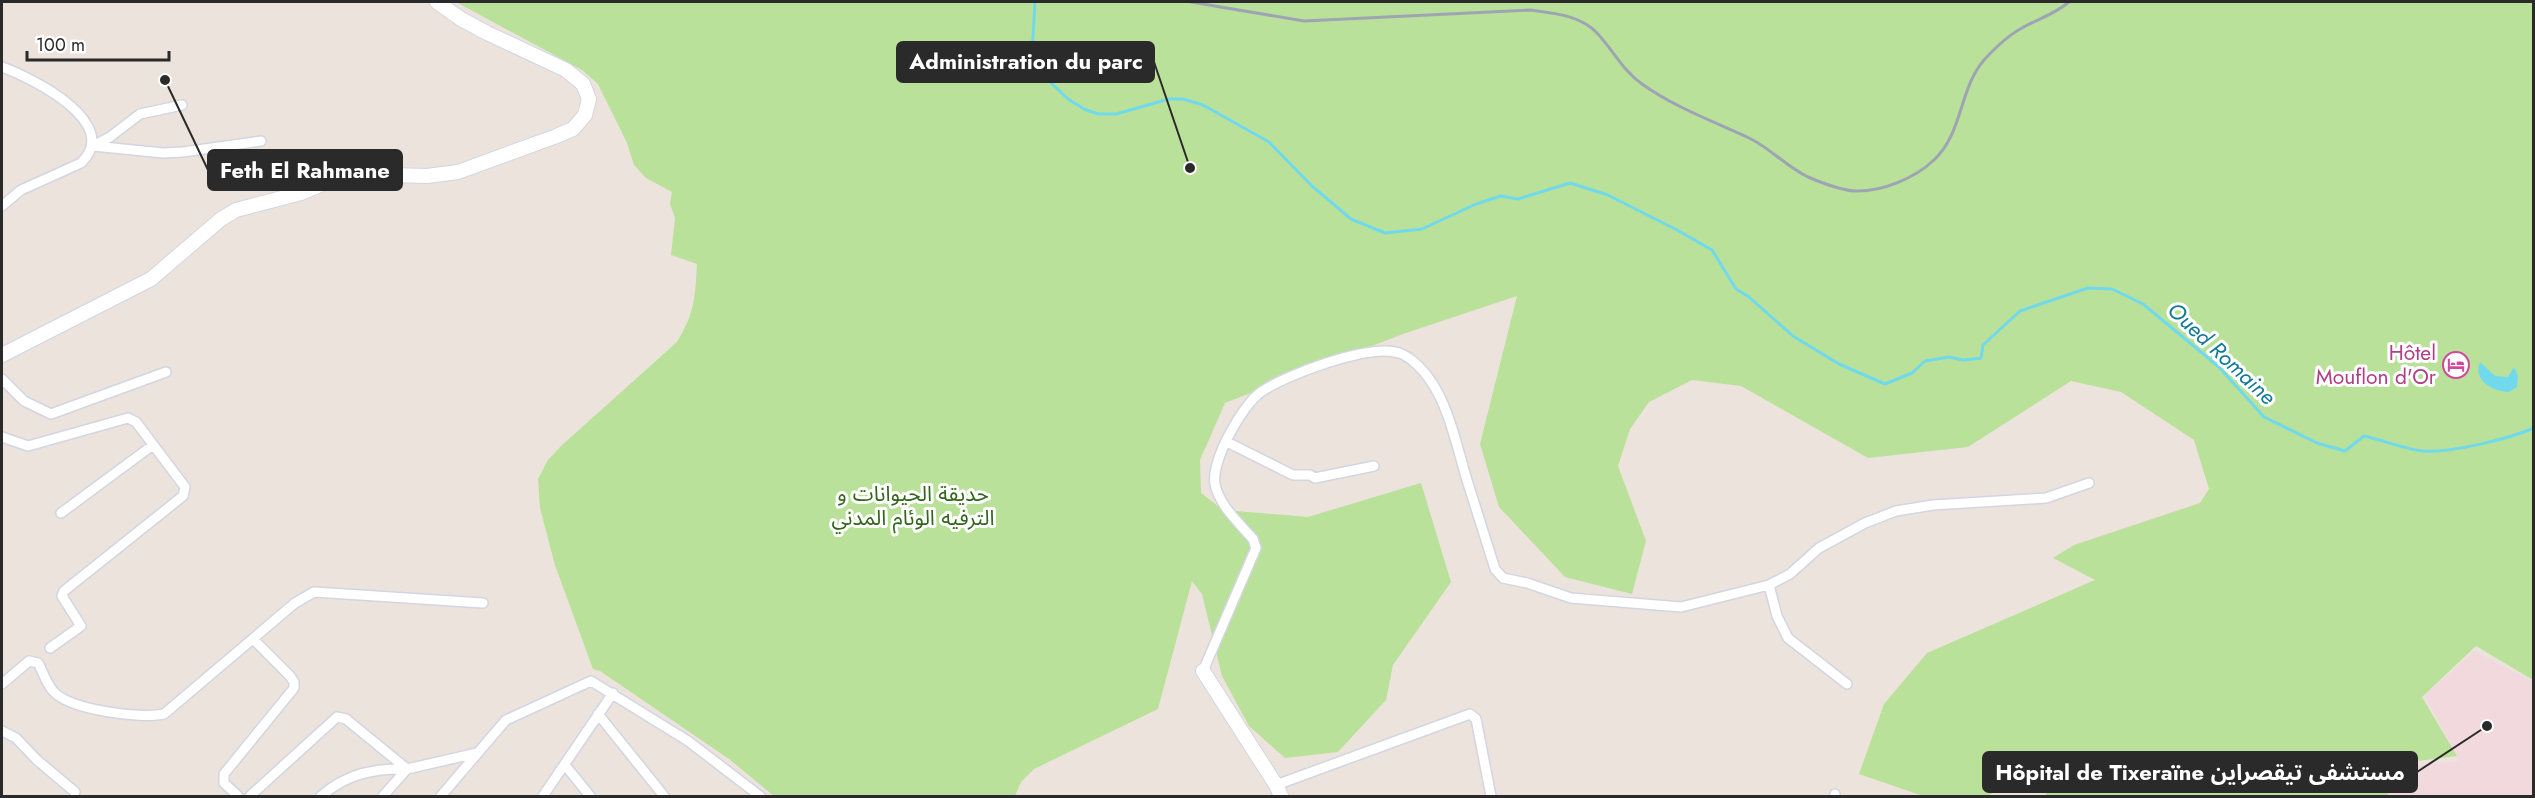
<svg xmlns="http://www.w3.org/2000/svg" width="2535" height="798" viewBox="0 0 2535 798" font-family="Jost,'Noto Sans Arabic',sans-serif">
<style>
.medical{fill:#f2d9dd}
.green{fill:#bae199}
.water{fill:#70d9ec}
.lines{fill:none;stroke-linecap:round;stroke-linejoin:round}
.stream{stroke:#70d9ec;stroke-width:3}
.street-casing{stroke:#d1d6e2;stroke-width:12}
.secondary-casing{stroke:#d1d6e2;stroke-width:16}
.street{stroke:#fff;stroke-width:9}
.secondary{stroke:#fff;stroke-width:14}
.rail{stroke:#9fa4b4;stroke-width:3}
.labels{text-anchor:middle;dominant-baseline:central;stroke-width:6;stroke-linejoin:round;paint-order:stroke}
.hotel-label{font-size:21px;fill:#b23c85;stroke:#fff;text-anchor:end}
.park-label{font-size:21px;fill:#33651b;stroke:#fff}
.water-label{font-size:22px;font-style:italic;fill:#107898;stroke:#fff}
.leader{fill:none;stroke:#2a2a2a;stroke-width:2}
.callout-dot{fill:#2a2a2a;stroke:#fff;stroke-width:2}
.callout{fill:#2a2a2a;stroke:#2a2a2a;stroke-width:2}
.callout-label{font-size:22px;text-anchor:middle;font-weight:bold;fill:#fff}
</style>
<rect width="100%" height="100%" fill="#ece3dc"/>
<path class="medical" d="M 2475,651 L 2533,682 L 2533,796 L 2379,796 L 2375,770 L 2459,761 L 2425,695 Z"/>
<path class="green" d="M 456,2 L 2533,2 L 2533,680 L 2476,646 L 2422,697 L 2457,756 L 2386,765 L 2383,784 L 2389,796 L 2045,796 L 2050,786 L 2017,766 L 1989,796 L 1923,796 L 1859,774 L 1884,704 L 1927,653 L 2095,580 L 2053,558 L 2074,545 L 2200,503 L 2209,489 L 2194,440 L 2121,392 L 2071,381 L 1968,447 L 1868,458 L 1741,386 L 1692,380 L 1649,402 L 1630,429 L 1618,466 L 1646,541 L 1632,594 L 1565,577 L 1499,507 L 1480,444 L 1517,296 L 1403,334 L 1225,403 L 1200,460 L 1201,493 L 1223,510 L 1308,517 L 1421,483 L 1451,582 L 1393,665 L 1386,700 L 1338,752 L 1285,758 L 1249,726 L 1222,676 L 1202,594 L 1192,581 L 1158,709 L 1034,769 L 1021,782 L 1015,796 L 774,796 L 729,759 L 600,671 L 593,669 L 555,565 L 540,508 L 538,479 L 548,460 L 561,446 L 677,342 C 695,312 695,298 697,264 L 671,255 L 675,218 L 670,204 L 672,192 L 646,178 L 634,165 L 627,143 L 598,84 L 582,70 Z"/>
<path class="water" d="M 2480,362 L 2495,376 L 2508,377 L 2514,367 L 2518,376 L 2517,387 L 2509,392 C 2492,391 2473,381 2480,362 Z"/>
<g class="lines">
<path class="stream" d="M 1035,2 L 1032,53 L 1035,63 L 1049,81 L 1068,99 L 1084,109 L 1098,114 L 1116,114 L 1169,99 L 1183,99 L 1203,105 L 1269,142 L 1312,186 L 1351,219 L 1385,233 L 1422,229 L 1476,204 L 1501,196 L 1518,199 L 1570,183 L 1608,195 L 1677,230 L 1712,250 L 1736,289 L 1749,297 L 1793,336 L 1839,364 L 1885,384 L 1912,373 L 1925,361 L 1949,357 L 1963,360 L 1981,358 L 1983,345 L 2020,311 L 2088,288 L 2112,289 L 2143,304 L 2219,367 L 2264,417 L 2317,443 L 2345,451 L 2364,436 C 2383,440 2404,449 2423,451 C 2451,453 2508,439 2534,428"/>
<defs>
<path id="street" d="M 2,67 C 32,78 123,123 81,163 L 21,190 L 2,206
M 93,146 L 163,153 L 183,152 L 261,141
M 93,146 L 110,137 L 140,114 L 182,105
M 2,379 L 24,401 L 51,414 L 166,372
M 2,437 L 28,446 L 128,418 L 136,422 L 185,487 L 183,496 L 64,591 L 62,596 L 81,626 L 50,648
M 1227,442 L 1293,475 L 1310,475 L 1315,478 L 1374,466
M 61,513 L 153,445
M 1769,585 L 1777,616 L 1788,638 L 1847,684
M 1203,671 L 1256,548 L 1253,539 C 1239,523 1219,505 1215,484 C 1211,461 1242,405 1261,392 C 1285,375 1370,343 1399,353 C 1403,354 1411,359 1414,362 C 1446,389 1455,440 1466,477 C 1476,508 1485,538 1495,569 L 1503,578 L 1527,583 L 1571,598 L 1681,607 L 1769,585 L 1790,574 L 1819,548 L 1865,523 L 1896,511 L 1933,505 L 2046,498 L 2089,483
M 2,684 L 29,661 L 38,663 C 43,672 47,685 54,692 C 71,710 140,719 164,714 L 295,603 L 314,592 L 483,603
M 598,714 L 664,796
M 2,731 L 16,738 L 37,760 L 75,792
M 565,765 L 590,796
M 1276,785 L 1470,714 L 1476,719 L 1491,796
M 238,796 L 224,783 L 224,774 L 294,688 L 294,682 L 290,676 L 254,640
M 250,796 L 337,717 L 346,719 L 407,769
M 321,796 C 347,774 373,768 407,769
M 383,796 L 407,769 L 477,753
M 441,796 L 506,720 L 591,681 L 688,741 L 760,796
M 543,796 L 613,693
M 1835,796 L 1835,794"/>
<path id="secondary" d="M 2,355 L 151,279 L 221,219 L 236,210 L 301,193 L 339,177 L 358,174 L 427,176 L 458,172 L 554,137 L 573,129 L 585,115 L 589,99 L 583,84 L 566,70 L 487,33 L 461,19 L 437,2
M 1203,671 L 1276,785 L 1281,796"/>
</defs>
<use href="#street" class="street-casing"/>
<use href="#secondary" class="secondary-casing"/>
<use href="#street" class="street"/>
<use href="#secondary" class="secondary"/>
<path class="rail" d="M 1191,2 L 1304,21 L 1530,10 C 1553,13 1580,15 1597,33 C 1613,50 1623,71 1642,84 C 1674,107 1715,122 1751,139 C 1771,149 1787,167 1808,177 C 1822,183 1840,190 1855,191 C 1882,192 1915,178 1934,160 C 1963,133 1959,89 1984,60 C 1995,48 2007,36 2022,28 C 2038,19 2055,14 2069,2"/>
</g>
<defs>
<symbol id="hotel-ring" viewBox="-11 -11 22 22"><circle r="9.5" fill="#fff" stroke="#d1479c" stroke-width="1.5"/><path d="M-6-4.5h1.5V1H6V5H4.5V3h-9V5H-6ZM-4 0a1.8 1.8 0 1 1 3.6 0ZM.5 0V-2.5h3Q6-2.5 6 0Z" fill="#d1479c"/></symbol>
</defs>
<g fill-rule="evenodd">
<use href="#hotel-ring" x="2441" y="350" width="30" height="30"/>
</g>
<g class="labels">
<g class="hotel-label">
<text x="2436" y="353">Hôtel<tspan x="2436" dy="24">Mouflon d'Or</tspan></text>
</g>
<g class="park-label">
<text x="913" y="494">حديقة الحيوانات و<tspan x="913" dy="24">الترفيه الوئام المدني</tspan></text>
</g>
<g class="water-label">
<text transform="translate(2222 353) rotate(43)">Oued Romaine</text>
</g>
</g>
<path class="leader" d="M1190 168L1154 62M165 80L208 170M2487 726L2417 772"/>
<g class="callout-dot">
<circle cx="1190" cy="168" r="6"/>
<circle cx="165" cy="80" r="6"/>
<circle cx="2487" cy="726" r="6"/>
</g>
<g class="callout">
<rect x="897" y="42" width="257" height="40" rx="6"/>
<rect x="208" y="150" width="194" height="40" rx="6"/>
<rect x="1983" y="752" width="434" height="40" rx="6"/>
</g>
<g class="callout-label">
<text x="1026" y="69">Administration du parc</text>
<text x="305" y="178">Feth El Rahmane</text>
<text x="2200" y="780">Hôpital de Tixeraïne مستشفى تيقصراين</text>
</g>
<rect width="2535" height="798" fill="none" stroke="#2a2a2a" stroke-width="6"/>
<path d="M27 51v9h142v-9" fill="none" stroke="#2a2a2a" stroke-width="3"/>
<text x="36" y="51" font-size="18" fill="#2a2a2a" stroke="#ffffff" stroke-width="4.5" paint-order="stroke">100 m</text>
</svg>
